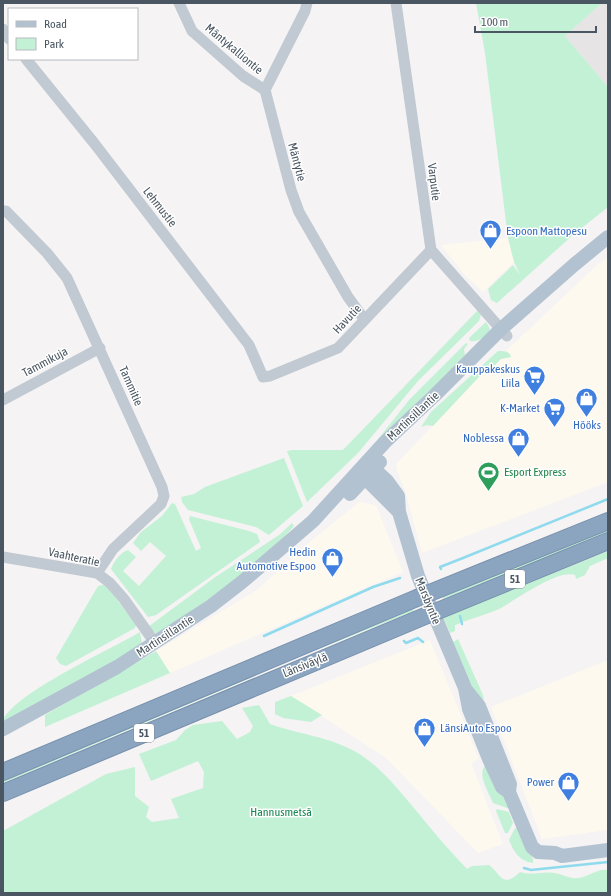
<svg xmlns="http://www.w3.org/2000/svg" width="611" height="896" viewBox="0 0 611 896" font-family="'Asap Condensed',sans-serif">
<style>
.commercial{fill:#fdf9ef}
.education{fill:#e6e4e5}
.green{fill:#c3f1d5}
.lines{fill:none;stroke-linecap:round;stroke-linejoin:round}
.stream{stroke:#90daee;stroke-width:2.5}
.highway-casing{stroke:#7690ad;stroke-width:18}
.minor{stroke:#c1cad2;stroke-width:11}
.major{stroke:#b3c2d1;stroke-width:14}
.highway{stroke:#8ba5c1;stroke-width:16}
.highway-bridge-casing{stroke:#7690ad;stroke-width:18;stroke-linecap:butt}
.highway-bridge{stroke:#8ba5c1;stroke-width:16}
.labels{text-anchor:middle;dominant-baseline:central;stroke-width:3;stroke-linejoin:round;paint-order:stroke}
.shield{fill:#fff;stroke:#808990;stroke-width:1}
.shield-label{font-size:11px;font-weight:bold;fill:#4a5661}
.street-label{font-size:12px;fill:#4a5661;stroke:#fff}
.shop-label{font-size:12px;fill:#366cbe;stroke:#fff;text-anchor:end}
.leisure-label{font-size:12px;fill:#27864d;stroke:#fff;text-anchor:start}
.park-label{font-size:12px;fill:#17864f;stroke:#fff}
</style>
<rect width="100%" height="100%" fill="#f5f3f3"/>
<path class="commercial" d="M 508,238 L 514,262 L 483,292 L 464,274 L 441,245 Z
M 608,257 L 608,482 L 422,553 L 406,494 L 396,467 L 397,463 L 492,364 L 501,359 L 511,357 L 506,351 L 597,265 Z
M 359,502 L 376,505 L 403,572 L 170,673 L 156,651 L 257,590 L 306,545 Z
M 430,640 L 479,759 L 471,763 L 503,844 L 478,853 L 386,758 L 291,696 Z
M 608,660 L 608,830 L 542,839 L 491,707 Z"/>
<path class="education" d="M 602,3 L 608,3 L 608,87 L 565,36 Z"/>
<path class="green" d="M 476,3 L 602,3 L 565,36 L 608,87 L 608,207 L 573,235 L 497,303 L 491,300 L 488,289 L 513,265 L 520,275 L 514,262 L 508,238 L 485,53 Z
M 478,310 L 481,315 L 479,321 L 418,381 L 358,453 L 307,502 L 287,451 L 292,450 L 343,450 Z
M 486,322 L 490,329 C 488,336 477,343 470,341 L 469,338 Z
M 466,343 L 468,344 L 464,349 L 465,355 L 347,475 L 375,443 L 409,400 Z
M 498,351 C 504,351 510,351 511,357 L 501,359 L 494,366 L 491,364 L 433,426 L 427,425 L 421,427 L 431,412 Z
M 284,458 L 303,506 L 269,535 L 256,527 L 188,510 L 182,502 L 181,497 L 194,494 L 205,487 Z
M 172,503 L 175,504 L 196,551 L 201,548 L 189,519 L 190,516 L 249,531 L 257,534 L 260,542 L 156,615 L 148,617 L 111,569 C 114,561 120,553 128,550 L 136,557 L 123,571 L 139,586 L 166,556 L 150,542 L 141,551 L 133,543 L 141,532 L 162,516 Z
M 292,523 L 294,526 C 256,570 206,601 158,634 L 152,632 L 148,627 L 214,578 L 279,535 Z
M 608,527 L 608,532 L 443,599 L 441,594 Z
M 608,551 L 608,558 L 590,566 L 585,575 L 576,579 L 575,575 C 557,569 516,600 499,609 C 485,615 470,619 455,625 L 455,631 L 450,633 L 443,617 Z
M 103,585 L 107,586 L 136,625 L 135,628 L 66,666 L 60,664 L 56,658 L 98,586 Z
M 412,606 L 414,611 L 316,650 L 313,650 Z
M 140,632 L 142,644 L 140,647 L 6,721 L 3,720 C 16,692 110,650 140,632 Z
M 458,639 L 483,695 L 484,700 L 482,702 L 472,687 L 453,642 Z
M 156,651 L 170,673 L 45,727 L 45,715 Z
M 263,669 L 264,672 L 3,783 L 3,778 Z
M 291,696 L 322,715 L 311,722 L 283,718 L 275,714 L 275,702 Z
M 259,705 L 270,724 C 298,734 330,737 356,752 C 382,767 400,792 419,814 C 434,833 450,851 467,869 L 472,866 L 489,865 C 502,875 502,889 520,872 C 533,876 542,871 554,873 C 563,874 569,879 578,878 C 589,877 597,868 608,870 L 608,893 L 3,893 L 3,831 L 106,774 L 135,767 L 135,796 L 149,807 L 146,817 L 152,822 L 179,818 L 171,799 L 203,788 L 204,772 L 198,761 L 151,781 L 139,754 L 176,740 L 185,730 L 193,725 L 222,721 L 237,739 L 250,732 L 253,726 L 242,708 Z
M 486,765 L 510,807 L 507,808 L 493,803 C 489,793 476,773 486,765 Z
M 497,809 L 509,812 L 513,823 L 508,833 L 505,833 L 496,811 Z
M 518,827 L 533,859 L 533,863 C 519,861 514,852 509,840 L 515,828 Z"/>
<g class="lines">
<path class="stream" d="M 441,569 L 440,567 L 463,558 L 608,499
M 460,616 L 462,624
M 264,636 L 373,587 L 400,578
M 404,641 L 406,643 L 418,638 L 423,642
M 524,868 L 531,870 L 608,862"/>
<defs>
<path id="highway" d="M 432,592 L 608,521
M 440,610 L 608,541
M 3,772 L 417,598
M 3,793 L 425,616"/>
</defs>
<use href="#highway" class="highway-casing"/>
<path class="minor" d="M 179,3 L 192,31 L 243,76 L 265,90
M 307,3 L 305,11 L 265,90 L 291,190 L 299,212 L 348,297 L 364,319
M 396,3 L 431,250 L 507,336
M 3,29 L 9,39
M 26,59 L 94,143 L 249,345 L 263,377 L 270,376 L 338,348 L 431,250
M 3,211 L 6,211 L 47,253 L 67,278 L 162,487 L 164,496 L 161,504 L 113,549 L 97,573
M 3,400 L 100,348
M 3,557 L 97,573 L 110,583 L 124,599 L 155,643"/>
<path class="major" d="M 365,467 L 374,469 L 387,481 L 398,496 L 399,512 L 418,576 L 465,688 L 469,709 L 489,759 L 502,787 L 509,792
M 363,469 L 365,478 L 399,512
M 350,494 L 380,462
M 467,691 L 479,706 L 510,784 L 509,792 L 532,847 L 538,852 L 555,853 L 562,856 L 608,850
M 3,729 L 117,667 L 211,606 L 242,582 L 313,521 L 385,442 L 434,396 L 501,329 L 575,264 L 608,237"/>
<use href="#highway" class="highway"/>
<defs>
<path id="highway-bridge" d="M 417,598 L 432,592
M 425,616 L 440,610"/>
</defs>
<use href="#highway-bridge" class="highway-bridge-casing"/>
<use href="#highway-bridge" class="highway-bridge"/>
</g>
<defs>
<symbol id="shop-pin" viewBox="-11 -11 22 30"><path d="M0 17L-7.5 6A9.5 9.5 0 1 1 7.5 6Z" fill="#3f7fe0" stroke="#fff"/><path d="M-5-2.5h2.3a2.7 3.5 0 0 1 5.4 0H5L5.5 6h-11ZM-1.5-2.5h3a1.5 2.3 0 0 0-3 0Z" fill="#fff"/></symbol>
<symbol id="supermarket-pin" viewBox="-11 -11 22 30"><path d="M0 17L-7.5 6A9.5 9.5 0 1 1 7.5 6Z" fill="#3f7fe0" stroke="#fff"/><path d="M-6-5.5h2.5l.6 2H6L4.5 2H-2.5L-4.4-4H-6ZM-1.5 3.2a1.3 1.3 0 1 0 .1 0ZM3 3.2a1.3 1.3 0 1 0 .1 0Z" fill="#fff"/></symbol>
<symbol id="stadium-pin" viewBox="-11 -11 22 30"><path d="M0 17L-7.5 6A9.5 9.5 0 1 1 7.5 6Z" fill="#2e9e5b" stroke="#fff"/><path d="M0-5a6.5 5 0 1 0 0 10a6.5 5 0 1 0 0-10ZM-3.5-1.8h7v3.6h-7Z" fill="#fff"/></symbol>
</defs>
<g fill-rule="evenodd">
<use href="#shop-pin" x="478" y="218" width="25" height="34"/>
<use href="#supermarket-pin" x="522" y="364" width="25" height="34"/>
<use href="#shop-pin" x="574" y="386" width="25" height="34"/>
<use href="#supermarket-pin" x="542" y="396" width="25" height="34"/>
<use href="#shop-pin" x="506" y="426" width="25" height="34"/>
<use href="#stadium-pin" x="476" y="460" width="25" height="34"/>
<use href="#shop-pin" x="320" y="546" width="25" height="34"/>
<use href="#shop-pin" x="412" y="716" width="25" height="34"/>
<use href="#shop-pin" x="556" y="770" width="25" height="34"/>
</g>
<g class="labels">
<g class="shield">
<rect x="505" y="570" width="20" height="18" rx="3"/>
<rect x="134" y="724" width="20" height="18" rx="3"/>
</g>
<g class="shield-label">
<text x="515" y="579">51</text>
<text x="144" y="733">51</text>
</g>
<g class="street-label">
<text transform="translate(234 49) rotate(40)">Mäntykalliontie</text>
<text transform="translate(297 162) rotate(75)">Mäntytie</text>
<text transform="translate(434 182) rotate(83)">Varputie</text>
<text transform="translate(160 207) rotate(52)">Lehmustie</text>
<text transform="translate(347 319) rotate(-47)">Havutie</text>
<text transform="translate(45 362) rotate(-28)">Tammikuja</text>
<text transform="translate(131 386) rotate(66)">Tammitie</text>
<text transform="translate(413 416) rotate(-43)">Martinsillantie</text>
<text transform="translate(74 557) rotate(12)">Vaahteratie</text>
<text transform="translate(428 601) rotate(68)">Marsbyntie</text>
<text transform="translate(165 636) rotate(-33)">Martinsillantie</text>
<text transform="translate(305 665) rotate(-22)">Länsiväylä</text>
</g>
<g class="shop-label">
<text x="506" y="231" text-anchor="start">Espoon Mattopesu</text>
<text x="520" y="369">Kauppakeskus<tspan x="520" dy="14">Liila</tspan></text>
<text x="540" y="408">K-Market</text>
<text x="587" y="425" text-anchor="middle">Hööks</text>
<text x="504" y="438">Noblessa</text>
<text x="316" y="552">Hedin<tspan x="316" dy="14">Automotive Espoo</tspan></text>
<text x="440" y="728" text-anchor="start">LänsiAuto Espoo</text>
<text x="554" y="782">Power</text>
</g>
<g class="leisure-label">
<text x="504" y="472">Esport Express</text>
</g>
<g class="park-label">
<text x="281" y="812">Hannusmetsä</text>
</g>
</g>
<rect width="611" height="896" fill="none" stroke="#4a5661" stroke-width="8"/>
<rect x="8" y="8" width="130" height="52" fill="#ffffff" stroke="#b7bbc0"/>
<rect x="16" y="21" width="20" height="6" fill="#b3c2d1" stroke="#b7bbc0"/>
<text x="44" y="28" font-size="12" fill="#4a5661">Road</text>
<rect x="16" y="38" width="20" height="12" fill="#c3f1d5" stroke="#b7bbc0"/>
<text x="44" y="48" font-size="12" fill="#4a5661">Park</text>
<path d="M475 26v6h121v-6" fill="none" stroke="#4a5661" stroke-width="2"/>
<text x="481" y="26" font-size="12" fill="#4a5661" stroke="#ffffff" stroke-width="3" paint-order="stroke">100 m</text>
</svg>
